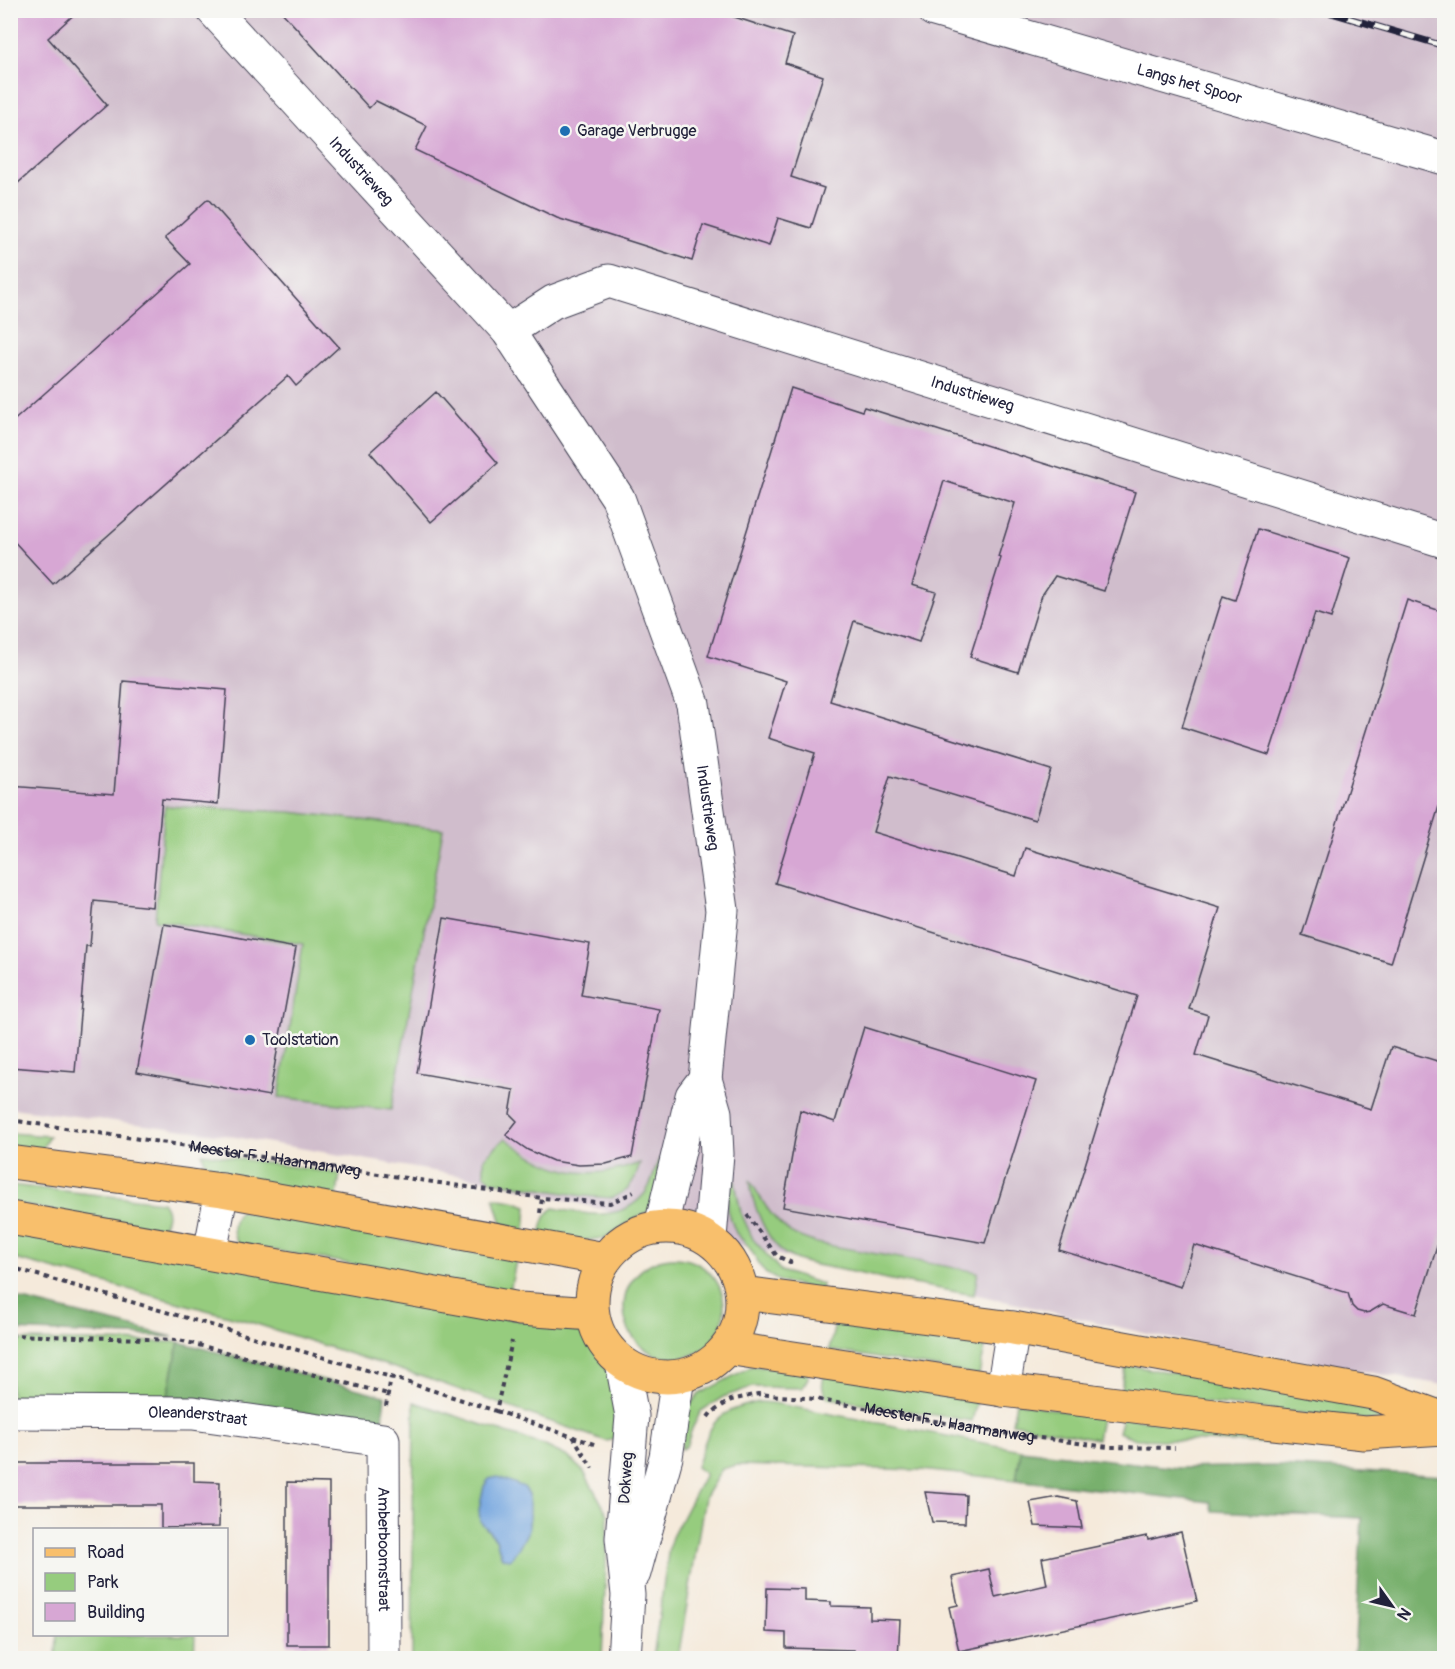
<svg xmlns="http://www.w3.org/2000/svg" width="1455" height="1669" viewBox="0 0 1455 1669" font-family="Pangolin,sans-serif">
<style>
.industrial{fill:#d0bdcc}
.green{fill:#96cc7e;stroke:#5c775c;stroke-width:1.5;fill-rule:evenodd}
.forest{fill:#78b06d;stroke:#4d6954;stroke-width:1.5}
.water{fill:#74a6df;stroke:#4b648d;stroke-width:1.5}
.building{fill:#d7a7d4}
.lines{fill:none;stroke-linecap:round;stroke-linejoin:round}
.minor-casing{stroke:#424053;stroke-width:35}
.major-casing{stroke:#424053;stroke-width:35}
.path{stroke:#424053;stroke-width:4;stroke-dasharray:4.5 4.5;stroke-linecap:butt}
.minor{stroke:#fff;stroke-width:33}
.major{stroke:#f8bf6c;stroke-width:33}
.rail-casing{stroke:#22223b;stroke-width:7}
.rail{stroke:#f6f6f2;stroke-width:4.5;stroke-dasharray:14;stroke-linecap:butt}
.poi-dot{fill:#1f6fb2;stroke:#f6f6f2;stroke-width:2}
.labels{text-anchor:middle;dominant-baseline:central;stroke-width:5;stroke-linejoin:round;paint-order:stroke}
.street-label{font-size:16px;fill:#22223b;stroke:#f6f6f2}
.poi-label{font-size:16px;fill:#22223b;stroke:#f6f6f2;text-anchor:start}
</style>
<rect width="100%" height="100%" fill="#f6f6f2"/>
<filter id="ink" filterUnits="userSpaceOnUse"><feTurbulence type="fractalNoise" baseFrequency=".0167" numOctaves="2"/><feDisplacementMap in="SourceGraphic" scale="12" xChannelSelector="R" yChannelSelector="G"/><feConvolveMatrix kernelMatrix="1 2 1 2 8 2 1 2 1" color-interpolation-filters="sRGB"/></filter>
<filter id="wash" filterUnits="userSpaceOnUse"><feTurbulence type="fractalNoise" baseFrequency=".008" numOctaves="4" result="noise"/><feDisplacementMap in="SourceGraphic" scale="24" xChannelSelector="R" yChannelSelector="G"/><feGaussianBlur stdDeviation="1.35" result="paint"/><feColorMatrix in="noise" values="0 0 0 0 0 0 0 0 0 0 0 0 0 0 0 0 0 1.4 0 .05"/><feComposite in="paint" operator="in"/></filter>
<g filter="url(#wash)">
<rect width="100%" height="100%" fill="#f5eadb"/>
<path class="industrial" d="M 11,11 L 1444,11 L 1444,1385 L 1161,1337 L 978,1295 L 806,1262 L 491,1181 L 224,1135 L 11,1108 Z"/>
<path class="green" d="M 165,806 L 290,812 L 443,829 L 391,1110 L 279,1097 L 303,944 L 155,920 Z
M 10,1133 L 49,1136 C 39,1158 33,1155 11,1156 Z
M 505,1138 C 551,1172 586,1183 640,1163 L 635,1178 L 627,1190 L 612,1198 L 583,1196 L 492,1181 L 484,1174 L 484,1158 Z
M 202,1153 L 340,1174 L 336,1202 L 214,1175 L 206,1165 Z
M 659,1159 L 667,1160 L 654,1206 L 647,1212 L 604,1238 L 573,1242 L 540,1237 C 542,1225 543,1215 554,1208 C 585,1215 622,1222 645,1193 C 652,1184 655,1170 659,1159 Z
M 732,1167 L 741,1213 L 753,1239 L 781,1271 L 822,1284 L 821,1290 L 781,1282 L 765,1273 L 749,1247 L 736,1233 L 727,1210 Z
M 750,1180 C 760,1197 770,1216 785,1228 C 793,1236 806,1239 816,1243 L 978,1272 L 974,1295 C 929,1287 883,1279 838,1269 C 822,1266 803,1264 789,1256 C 768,1246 751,1202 750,1180 Z
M 10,1185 L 162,1202 C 169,1211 168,1218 162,1228 L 152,1229 L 11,1203 Z
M 494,1198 L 513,1201 L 527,1206 L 525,1233 L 504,1230 Z
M 240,1211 L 516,1260 L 510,1292 L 238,1244 C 231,1232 231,1221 240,1211 Z
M 11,1224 L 581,1332 L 614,1379 L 618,1439 L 606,1441 L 429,1379 L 244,1320 L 11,1258 Z
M624 1308a50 50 0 1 1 100 0a50 50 0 1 1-100 0Z
M 837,1315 L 986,1343 L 979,1375 L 829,1350 Z
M 11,1340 L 179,1342 L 168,1396 L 11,1398 Z
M 1126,1365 L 1417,1412 L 1414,1425 L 1120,1394 Z
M 752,1366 L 807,1371 L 808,1378 L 802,1388 L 752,1387 L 723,1397 L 701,1411 L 692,1429 L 686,1447 L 681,1449 L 686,1410 L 699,1394 Z
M 825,1373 L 977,1401 L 972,1421 L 829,1398 C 820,1389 822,1384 825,1373 Z
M 414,1402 L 543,1445 L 568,1457 L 584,1472 L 608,1515 L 602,1658 L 412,1658 ZM 529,1494 C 533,1532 528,1533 502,1558 L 496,1539 L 486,1528 Z
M 759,1402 L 773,1403 L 1021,1450 L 1016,1480 L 921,1470 L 737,1465 L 722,1469 L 705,1497 L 678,1658 L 653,1658 L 669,1547 L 672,1537 L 705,1474 L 696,1467 C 712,1423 710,1413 759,1402 Z
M 1016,1402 L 1101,1418 L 1097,1439 L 1012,1423 Z
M 1122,1417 L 1330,1445 L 1136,1439 L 1118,1432 Z
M 57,1635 L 195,1635 L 194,1658 L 56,1658 Z"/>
<path class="forest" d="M 11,1297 L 173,1337 L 11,1330 Z
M 179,1342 L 385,1396 L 382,1423 L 168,1396 Z
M 1021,1450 L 1178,1468 L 1278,1466 L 1444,1476 L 1444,1658 L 1354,1657 L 1362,1518 L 1212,1511 L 1210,1502 L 1016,1480 Z"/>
<path class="water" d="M 498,1477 L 524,1487 L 529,1494 L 529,1529 L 520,1546 L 510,1559 L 502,1558 L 496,1539 L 480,1521 L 479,1510 L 484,1486 L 489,1479 Z"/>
<g id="blocks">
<path class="building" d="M 10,10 L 79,10 L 48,38 L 107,105 L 10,190 Z
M 280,10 L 713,10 L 793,36 L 785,63 L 823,76 L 791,177 L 824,188 L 811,228 L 778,218 L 769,246 L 703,225 L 692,261 L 557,218 L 415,150 L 427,126 L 376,101 L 369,108 Z
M 208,199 L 339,347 L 296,386 L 288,376 L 53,584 L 10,537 L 10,424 L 190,264 L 165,238 Z
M 791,388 L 862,411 L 864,407 L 1135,492 L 1104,591 L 1055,576 L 1042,595 L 1018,672 L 970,657 L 1001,558 L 998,557 L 1015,503 L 944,481 L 912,585 L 936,592 L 919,642 L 854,621 L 830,701 L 1051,770 L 1035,820 L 890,776 L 873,832 L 1016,876 L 1025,848 L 1220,908 L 1189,1009 L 1208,1015 L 1196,1055 L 1371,1109 L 1391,1047 L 1444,1063 L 1444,1224 L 1416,1314 L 1383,1304 L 1370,1312 L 1364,1313 L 1357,1311 L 1352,1306 L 1348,1293 L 1194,1245 L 1181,1287 L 1059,1250 L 1137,996 L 775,883 L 815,753 L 768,738 L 786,681 L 708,656 Z
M 436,392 L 498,463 L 431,522 L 370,452 Z
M 1258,529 L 1350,558 L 1331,618 L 1315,613 L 1269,755 L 1182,727 L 1223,596 L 1235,600 Z
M 1407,600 L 1444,612 L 1444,790 L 1391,963 L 1302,935 Z
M 123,681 L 227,690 L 218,804 L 162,799 L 152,907 L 94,901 L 90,946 L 86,946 L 75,1072 L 10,1067 L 10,786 L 114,794 Z
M 444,918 L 590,944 L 581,995 L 659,1009 L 632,1157 L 606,1164 L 579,1165 L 553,1161 L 528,1150 L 506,1135 L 517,1121 L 510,1114 L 514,1090 L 417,1073 Z
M 164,924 L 296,948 L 269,1096 L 137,1072 Z
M 864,1027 L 1036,1081 L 985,1243 L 783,1207 L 800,1110 L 835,1122 Z
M 10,1463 L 194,1463 L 194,1481 L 220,1482 L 219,1527 L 161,1528 L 161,1505 L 10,1505 Z
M 287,1482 L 329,1483 L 329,1645 L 287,1645 Z
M 925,1492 L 966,1495 L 965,1523 L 932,1522 Z
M 1058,1497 L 1077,1501 L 1082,1528 L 1035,1526 L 1030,1502 Z
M 1181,1532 L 1197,1601 L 959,1651 L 949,1607 L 958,1605 L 952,1577 L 989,1569 L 995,1597 L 1047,1585 L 1042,1558 L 1147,1536 L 1148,1540 Z
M 767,1588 L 805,1589 L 805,1601 L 831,1602 L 831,1606 L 870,1607 L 870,1619 L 900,1620 L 898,1659 L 853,1659 L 854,1650 L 786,1648 L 786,1633 L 766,1632 Z"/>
</g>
</g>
<g filter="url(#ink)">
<use href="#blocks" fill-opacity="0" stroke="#424053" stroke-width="1.5"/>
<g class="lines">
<defs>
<g id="minor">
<path id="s3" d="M 213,10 L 508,331 L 618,498 L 693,704 L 722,910 L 705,1079 L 715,1113 L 717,1154 L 710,1238"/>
<path id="s4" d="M 934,10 L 1444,158"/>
<path id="s5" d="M 508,331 L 553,302 L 609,281 L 1444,541"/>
<path d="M 661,1226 L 692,1096 L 705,1079"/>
<path d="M 210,1253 L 222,1190"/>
<path d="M 622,1363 L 632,1416 L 622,1538 L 628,1595 L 624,1658"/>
<path d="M 1003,1390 L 1013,1328"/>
<path id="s6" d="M 10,1412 L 193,1413 L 383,1440 L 384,1658"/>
<path d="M 634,1573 L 666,1457 L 678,1377"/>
</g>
<path id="major" d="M 10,1162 L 222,1190 L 605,1259
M 10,1218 L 520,1309 L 593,1314
M592 1302a75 75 0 1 1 150 0a75 75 0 1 1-150 0Z
M 743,1293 L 1013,1328 L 1373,1393 L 1444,1419
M 727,1348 L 1003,1390 L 1255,1421 L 1364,1433 L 1444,1428"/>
</defs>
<use href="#minor" class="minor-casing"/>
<use href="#major" class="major-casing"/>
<g class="path">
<path id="s1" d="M 10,1120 L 542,1198"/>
<path d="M 540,1213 L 542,1198 L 610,1203 L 634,1192"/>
<path d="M 747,1215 L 777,1256 L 792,1263"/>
<path d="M 10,1267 L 391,1377 L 496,1411 L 512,1341"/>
<path d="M 10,1335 L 179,1340 L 388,1394"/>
<path d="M 386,1406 L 391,1377"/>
<path d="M 496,1411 L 597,1445"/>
<path id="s2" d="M 708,1417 L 711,1413 L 731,1400 L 758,1394 L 815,1399 L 995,1432 L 1108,1447 L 1175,1448"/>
<path d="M 573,1436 L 592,1468"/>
</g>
<use href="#minor" class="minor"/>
<use href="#major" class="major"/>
<defs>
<path id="rail" d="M 1321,10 L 1444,46"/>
</defs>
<use href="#rail" class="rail-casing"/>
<use href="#rail" class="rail"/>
</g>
</g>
<g class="poi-dot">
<circle cx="565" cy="131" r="6"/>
<circle cx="250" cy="1040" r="6"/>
</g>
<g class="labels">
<g class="street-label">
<text stroke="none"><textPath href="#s4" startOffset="266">Langs het Spoor</textPath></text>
<text stroke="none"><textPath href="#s3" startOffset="219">Industrieweg</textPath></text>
<text stroke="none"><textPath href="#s5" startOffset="494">Industrieweg</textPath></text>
<text stroke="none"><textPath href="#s3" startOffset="960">Industrieweg</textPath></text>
<text stroke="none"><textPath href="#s1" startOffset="268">Meester F.J. Haarmanweg</textPath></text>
<text stroke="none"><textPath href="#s6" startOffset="188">Oleanderstraat</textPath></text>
<text stroke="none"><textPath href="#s2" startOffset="250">Meester F.J. Haarmanweg</textPath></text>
<text transform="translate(626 1478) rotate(-86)">Dokweg</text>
<text stroke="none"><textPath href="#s6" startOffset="484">Amberboomstraat</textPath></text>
</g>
<g class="poi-label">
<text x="577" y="131">Garage Verbrugge</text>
<text x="262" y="1040">Toolstation</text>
</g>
</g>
<rect width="1455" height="1669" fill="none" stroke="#f6f6f2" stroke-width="36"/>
<rect x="33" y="1528" width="195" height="108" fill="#f6f6f2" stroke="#a1a1a9" stroke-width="1.5"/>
<rect x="45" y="1548" width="30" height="9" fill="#f8bf6c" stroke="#a1a1a9" stroke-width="1.5"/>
<text x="87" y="1558" font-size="18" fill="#22223b">Road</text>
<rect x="45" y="1573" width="30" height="18" fill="#96cc7e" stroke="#a1a1a9" stroke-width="1.5"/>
<text x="87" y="1588" font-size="18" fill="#22223b">Park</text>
<rect x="45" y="1603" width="30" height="18" fill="#d7a7d4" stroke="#a1a1a9" stroke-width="1.5"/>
<text x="87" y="1618" font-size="18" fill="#22223b">Building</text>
<g transform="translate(1392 1606) rotate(124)" stroke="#f6f6f2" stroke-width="4.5" paint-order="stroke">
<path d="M0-4.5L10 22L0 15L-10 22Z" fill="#22223b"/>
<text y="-9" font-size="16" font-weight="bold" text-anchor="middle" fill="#22223b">N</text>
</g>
</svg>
